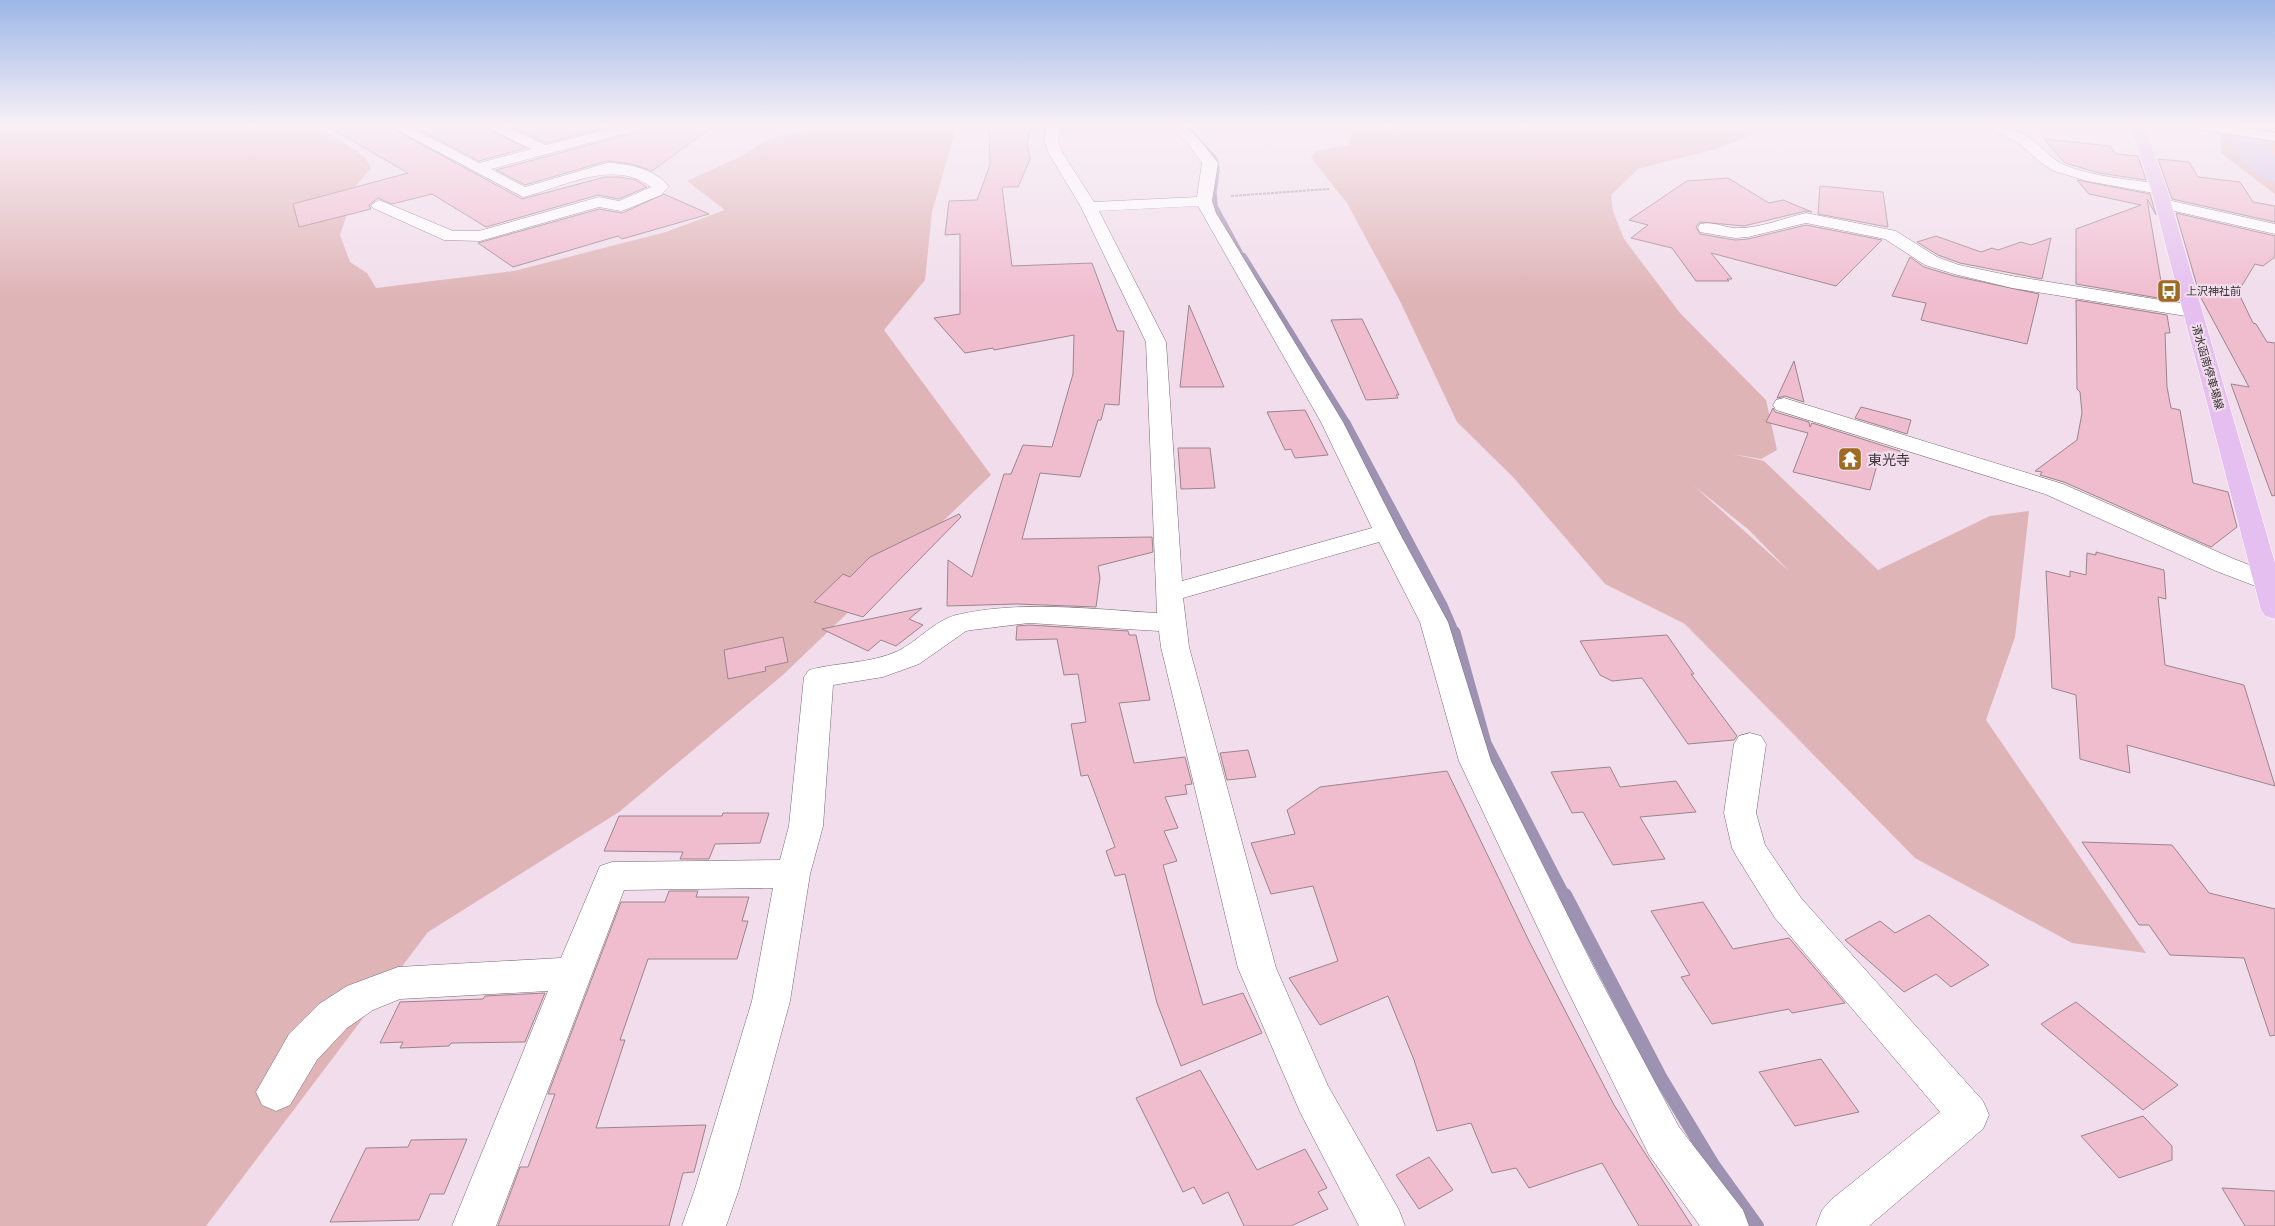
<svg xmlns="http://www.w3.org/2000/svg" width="2275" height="1226" viewBox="0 0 2275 1226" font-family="Inter,'Noto Sans JP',sans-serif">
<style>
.green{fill:#dfb4b6;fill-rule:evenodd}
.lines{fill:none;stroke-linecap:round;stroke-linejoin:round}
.stream-far4{stroke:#9e92b3;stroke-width:5.5}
.stream-far3{stroke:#9e92b3;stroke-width:8}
.stream-far2{stroke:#9e92b3;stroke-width:9}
.stream-far1{stroke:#9e92b3;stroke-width:11}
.stream{stroke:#9e92b3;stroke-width:14}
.river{fill:#cabce8;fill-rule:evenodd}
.building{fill:#f0bdcf;stroke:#9b858d}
.minor-casing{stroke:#7a6975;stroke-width:1}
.major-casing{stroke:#fff;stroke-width:1}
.path{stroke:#a798a2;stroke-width:2;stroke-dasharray:3 1;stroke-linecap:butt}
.minor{fill:#fff;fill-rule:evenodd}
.major{fill:#e5bfef;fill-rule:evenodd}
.labels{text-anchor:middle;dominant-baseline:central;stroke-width:4.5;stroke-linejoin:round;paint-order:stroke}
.far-poi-label{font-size:11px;fill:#383136;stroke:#f1ddeb;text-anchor:start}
.far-street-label{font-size:11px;fill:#383136;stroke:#f1ddeb}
.poi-label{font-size:14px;fill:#383136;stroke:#f1ddeb;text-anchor:start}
</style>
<rect width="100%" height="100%" fill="#f1ddeb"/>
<path class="green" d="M 0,125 L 317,125 L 365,157 L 371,168 L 352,190 L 348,211 L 340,235 L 350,262 L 367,273 L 376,288 L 514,271 L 666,232 L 725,210 L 687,181 L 742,156 L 760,144 L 780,135 L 797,133 L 810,125 L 957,125 L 932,212 L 925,280 L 884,330 L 991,475 L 784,674 L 619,812 L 428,932 L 206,1226 L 0,1226 Z
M 1345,125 L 1777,125 L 1716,149 L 1638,169 L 1611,195 L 1613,211 L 1624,239 L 1680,313 L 1766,400 L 1777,450 L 1761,459 L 1732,454 L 1764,461 L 1878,570 L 1990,516 L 2029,511 L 2015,637 L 1986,720 L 2146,953 L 2072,943 L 1915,858 L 1685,624 L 1605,584 L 1513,477 L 1457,422 L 1400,301 L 1347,203 L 1311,158 L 1316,151 L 1349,145 L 1352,132 ZM 1693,485 L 1749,530 L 1789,571 Z
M 2220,125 L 2275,125 L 2275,194 L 2221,153 Z"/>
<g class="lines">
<path class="stream-far4" d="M 1183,125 L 1215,159 L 1217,170 L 1214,192 L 1215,206 L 1243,258"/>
<path class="stream-far3" d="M 1243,257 L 1347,424"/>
<path class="stream-far2" d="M 1346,423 L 1443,605 L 1455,633"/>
<path class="stream-far1" d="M 1455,632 L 1486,743 L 1565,896"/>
<path class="stream" d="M 1565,895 L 1660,1077 L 1713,1165 L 1757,1226"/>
<path class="river" d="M 2241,125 L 2271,125 L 2262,143 L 2275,157 L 2275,182 C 2253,176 2242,161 2230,143 Z"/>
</g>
<path class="building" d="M 325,125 L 386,125 L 522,199 L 605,177 L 620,177 L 636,180 L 647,187 L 619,199 L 598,195 L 486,227 L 432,194 L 392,204 L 378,198 L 369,205 L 371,209 L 299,227 L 293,204 L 408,173 Z
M 410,125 L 480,125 L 526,148 L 479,161 Z
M 506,125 L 615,125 L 546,143 Z
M 649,125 L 715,125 L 652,171 L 632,164 L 607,161 L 525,185 L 496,170 L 645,130 Z
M 1032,125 L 1027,144 L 1030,159 L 1018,187 L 1002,187 L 1012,266 L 1092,263 L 1117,331 L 1124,331 L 1119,405 L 1105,404 L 1101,420 L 1098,420 L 1080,477 L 1040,473 L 1022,539 L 1152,537 L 1153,552 L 1098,566 L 1100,578 L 1096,607 L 1017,604 L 947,606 L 948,560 L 972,577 L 1004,474 L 1011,474 L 1023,445 L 1052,447 L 1073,374 L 1074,335 L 994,350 L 993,348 L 965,353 L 934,318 L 960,314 L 960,234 L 945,235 L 949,201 L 977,200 L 990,165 L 989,127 Z
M 2044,139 L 2110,146 L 2116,154 L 2138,156 L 2146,180 L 2099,173 L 2065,163 Z
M 2158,159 L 2189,162 L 2198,177 L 2240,182 L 2253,202 L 2275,206 L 2275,222 L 2172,199 Z
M 1728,178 L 1769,203 L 1783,200 L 1812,212 L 1806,211 L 1744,226 L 1700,222 L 1696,227 L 1700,234 L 1735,240 L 1748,239 L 1806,225 L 1882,240 L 1836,286 L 1711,253 L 1732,279 L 1727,279 L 1729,281 L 1696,281 L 1672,248 L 1631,238 L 1648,225 L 1629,220 L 1687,181 Z
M 2077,180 L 2150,194 L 2156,215 L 2147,199 L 2164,299 L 2076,284 L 2076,229 L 2141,205 L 2089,194 Z
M 1820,186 L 1883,192 L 1888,227 L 1818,214 Z
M 664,194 L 709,214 L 622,239 L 618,236 L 513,267 L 478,243 L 599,209 L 622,213 Z
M 2176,213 L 2275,236 L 2275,257 L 2263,266 L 2255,264 L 2238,292 L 2253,323 L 2256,324 L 2267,342 L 2275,343 L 2275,495 L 2272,496 L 2231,384 L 2249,387 L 2200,296 Z
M 1936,236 L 1981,252 L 1992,248 L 1998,250 L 2021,242 L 2031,245 L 2051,238 L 2042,279 L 1960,263 L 1938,255 L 1917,242 Z
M 1910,257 L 1924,267 L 1954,276 L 2039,294 L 2027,344 L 1921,320 L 1926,303 L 1892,296 Z
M 2076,300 L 2167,315 L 2170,333 L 2165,333 L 2167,387 L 2171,408 L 2180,410 L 2193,483 L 2228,492 L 2237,527 L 2211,547 L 2064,482 L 2040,475 L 2042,472 L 2035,471 L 2077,440 L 2082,413 L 2080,392 L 2077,389 Z
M 1189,305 L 1224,387 L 1180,387 Z
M 1362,319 L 1399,395 L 1396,395 L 1398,398 L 1366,400 L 1331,320 Z
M 1794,361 L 1804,402 L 1785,396 L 1777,398 Z
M 1861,407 L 1911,420 L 1907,434 L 1855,418 Z
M 1773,408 L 1775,412 L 1809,422 L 1810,427 L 1812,423 L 1903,452 L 1902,455 L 1897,454 L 1894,465 L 1878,461 L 1870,490 L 1793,472 L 1808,433 L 1766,422 Z
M 1305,410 L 1328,455 L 1295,458 L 1291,449 L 1285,450 L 1267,412 Z
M 1178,448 L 1210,448 L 1215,488 L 1181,489 Z
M 959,514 L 961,517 L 863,617 L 814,602 L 843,574 L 850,577 L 870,557 Z
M 2096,552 L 2164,570 L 2166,599 L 2158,597 L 2165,665 L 2244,685 L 2275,786 L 2127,745 L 2130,773 L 2080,759 L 2076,695 L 2052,688 L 2046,571 L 2070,577 L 2070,571 L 2086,575 L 2087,553 L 2096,555 Z
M 922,608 L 909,619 L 923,625 L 896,646 L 881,640 L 868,651 L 822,629 Z
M 1029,625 L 1128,631 L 1129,635 L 1136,635 L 1150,700 L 1119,703 L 1134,763 L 1185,757 L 1192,784 L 1185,785 L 1187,794 L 1165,797 L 1178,828 L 1164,831 L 1177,861 L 1163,865 L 1203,1005 L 1243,993 L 1262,1033 L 1181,1066 L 1157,1003 L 1125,874 L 1115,876 L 1106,851 L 1115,847 L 1088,775 L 1081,776 L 1071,724 L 1086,722 L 1078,674 L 1064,675 L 1057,639 L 1016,640 L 1017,626 Z
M 1667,635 L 1694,674 L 1691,674 L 1737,736 L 1734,740 L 1688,744 L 1642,678 L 1612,681 L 1600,675 L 1580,641 Z
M 783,637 L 788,662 L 765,667 L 766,671 L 728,679 L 724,650 Z
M 1248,750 L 1256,777 L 1227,780 L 1220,753 Z
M 1610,767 L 1620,787 L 1676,781 L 1696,812 L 1640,817 L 1665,859 L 1613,865 L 1583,812 L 1572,813 L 1551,772 Z
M 1447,771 L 1529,941 L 1614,1105 L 1692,1226 L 1639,1226 L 1602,1163 L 1529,1188 L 1516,1168 L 1492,1173 L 1471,1123 L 1437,1131 L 1414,1060 L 1388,996 L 1320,1025 L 1289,978 L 1338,961 L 1313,886 L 1271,894 L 1251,843 L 1295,834 L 1287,810 L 1320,787 Z
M 723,813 L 769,813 L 760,843 L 715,844 L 709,859 L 680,859 L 683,852 L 604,851 L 619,816 L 722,816 Z
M 2082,842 L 2172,845 L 2209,893 L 2275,909 L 2275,1035 L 2270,1036 L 2244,958 L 2170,955 L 2149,925 L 2139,925 Z
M 669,891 L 698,891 L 696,897 L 749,897 L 742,921 L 748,921 L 737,959 L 648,959 L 620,1040 L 625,1040 L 596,1128 L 706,1125 L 694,1172 L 683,1173 L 669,1226 L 498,1226 L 520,1167 L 528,1167 L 555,1094 L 548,1094 L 621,902 L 665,902 Z
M 1703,902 L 1733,949 L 1789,938 L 1845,1003 L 1792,1013 L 1789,1009 L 1712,1024 L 1681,977 L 1690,975 L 1651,911 Z
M 1929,915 L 1989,965 L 1951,987 L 1936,974 L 1904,992 L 1845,940 L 1880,921 L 1895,933 Z
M 545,993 L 525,1042 L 451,1043 L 449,1046 L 400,1048 L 403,1042 L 380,1043 L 400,1002 L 483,999 L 485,996 Z
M 2076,1002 L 2178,1085 L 2143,1110 L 2041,1024 Z
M 1821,1059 L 1859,1112 L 1795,1126 L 1759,1072 Z
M 1200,1070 L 1257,1170 L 1305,1149 L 1327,1188 L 1318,1192 L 1328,1209 L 1291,1226 L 1244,1226 L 1228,1192 L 1203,1204 L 1194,1187 L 1183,1192 L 1136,1098 Z
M 2143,1116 L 2172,1146 L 2172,1160 L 2119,1178 L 2081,1136 Z
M 467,1139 L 444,1194 L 430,1194 L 419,1220 L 330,1222 L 366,1148 L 408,1147 L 411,1140 Z
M 1429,1157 L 1453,1190 L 1419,1209 L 1396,1175 Z
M 2222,1188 L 2275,1191 L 2275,1226 L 2245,1226 Z"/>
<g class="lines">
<defs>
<path id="minor" d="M 388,125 L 406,125 L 479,163 L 531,149 L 482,125 L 501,125 L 546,145 L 623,125 L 647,125 L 645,128 L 491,169 L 525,187 L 607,163 C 627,163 656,169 669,187 L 661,195 L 627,209 L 621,211 L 599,207 L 480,241 L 444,240 L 373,208 L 371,205 L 379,200 L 453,231 L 479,231 L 599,197 L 619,201 L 651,187 C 613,158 564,187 523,197 Z
M 1047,125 L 1061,125 L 1058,140 L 1062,152 L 1094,202 L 1197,197 L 1202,163 L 1188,144 L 1168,125 L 1183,125 L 1198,138 L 1218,163 L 1212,201 L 1216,213 L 1343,422 L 1399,532 L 1448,622 L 1491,761 L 1594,968 L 1679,1127 L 1743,1210 L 1749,1226 L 1700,1226 L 1649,1155 L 1562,979 L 1459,761 L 1420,622 L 1379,542 L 1183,598 L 1189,647 L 1276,968 L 1328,1086 L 1399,1210 L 1405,1226 L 1359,1226 L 1300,1112 L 1238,968 L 1161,647 L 1159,631 L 1029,623 L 972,630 L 966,631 L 919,664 L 883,677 L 833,685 L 823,826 L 810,874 L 790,1001 L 739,1189 L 726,1226 L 682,1226 L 695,1189 L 752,1001 L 773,888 L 624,890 L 496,1226 L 452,1226 L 548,991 L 400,999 L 373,1010 L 347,1028 L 317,1060 L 290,1105 L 276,1111 L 262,1105 L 256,1092 L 289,1034 L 319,1004 L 347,986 L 398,967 L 561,958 L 600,866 L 612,862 L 780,860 L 789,826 L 804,677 L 809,670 C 838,662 870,664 898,651 C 918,641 934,621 956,615 C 1022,600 1090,609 1157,613 L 1146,342 L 1081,207 L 1048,152 L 1044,140 ZM 1198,206 L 1321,422 L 1372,528 L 1182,581 L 1166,342 L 1099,211 Z
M 1387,125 L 1402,125 L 1395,129 Z
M 1984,125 C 2001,125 2017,128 2031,139 C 2043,147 2051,159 2064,165 C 2093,177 2129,179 2159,184 L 2167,189 L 2159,194 L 2087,181 L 2054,171 L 2041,163 L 2020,144 Z
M 2189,125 L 2224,125 L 2275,133 L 2275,141 L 2196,129 Z
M 2163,199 L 2275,224 L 2275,234 L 2157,207 L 2155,204 L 2157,201 Z
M 1806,213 L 1896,231 L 1937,257 L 1959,265 L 2012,276 L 2192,305 L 2199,307 L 2202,311 L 2199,315 L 2192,317 L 2012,288 L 1954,274 L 1925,265 L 1885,239 L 1806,223 L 1748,237 L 1735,238 L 1700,232 L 1698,228 L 1700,224 C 1712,221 1723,227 1735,228 C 1758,229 1784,218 1806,213 Z
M 1784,398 L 2063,484 L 2234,559 L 2275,575 L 2275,587 L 2267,589 L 2258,587 L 2216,571 L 2045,494 L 1776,410 L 1773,405 L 1776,400 Z
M 1750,733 L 1761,736 L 1766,744 L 1756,813 L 1765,845 L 1801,898 L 1983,1101 L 1989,1115 L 1983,1129 L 1869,1226 L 1816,1226 L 1822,1210 L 1832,1199 L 1940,1112 L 1775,918 L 1737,857 L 1732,848 L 1724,813 L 1734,744 L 1739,736 Z"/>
<path id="major" d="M 2130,125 L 2144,125 L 2167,189 L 2275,563 L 2275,619 L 2265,616 L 2261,610 L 2151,189 Z"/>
</defs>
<use href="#minor" class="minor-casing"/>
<use href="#major" class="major-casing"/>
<path class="path" d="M 1231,196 L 1329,189"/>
<use href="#minor" class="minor"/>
<use href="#major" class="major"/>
</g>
<linearGradient id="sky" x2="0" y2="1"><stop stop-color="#9cb7e8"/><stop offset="0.42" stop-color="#f9f0f6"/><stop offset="1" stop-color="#f9f0f6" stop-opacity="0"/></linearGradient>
<rect width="2275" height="297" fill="url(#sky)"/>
<defs>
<symbol id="bus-square" viewBox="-11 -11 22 22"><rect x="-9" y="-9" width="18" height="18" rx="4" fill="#9f6b23" stroke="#f1ddeb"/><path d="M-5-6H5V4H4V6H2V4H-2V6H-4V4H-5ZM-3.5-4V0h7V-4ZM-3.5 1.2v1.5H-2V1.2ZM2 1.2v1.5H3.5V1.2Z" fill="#fff"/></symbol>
<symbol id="temple-square" viewBox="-11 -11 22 22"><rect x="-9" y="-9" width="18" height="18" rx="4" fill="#9f6b23" stroke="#f1ddeb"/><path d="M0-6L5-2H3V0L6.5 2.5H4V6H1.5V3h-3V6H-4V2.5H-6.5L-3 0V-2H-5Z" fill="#fff"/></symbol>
</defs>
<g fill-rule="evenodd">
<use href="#bus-square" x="2155" y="277" width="28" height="28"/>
<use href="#temple-square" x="1836" y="445" width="28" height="28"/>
</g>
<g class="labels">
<g class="far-poi-label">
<text x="2186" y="291">上沢神社前</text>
</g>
<g class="far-street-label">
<text transform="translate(2208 367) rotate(74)">清水函南停車場線</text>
</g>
<g class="poi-label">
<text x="1868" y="459">東光寺</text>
</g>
</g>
</svg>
